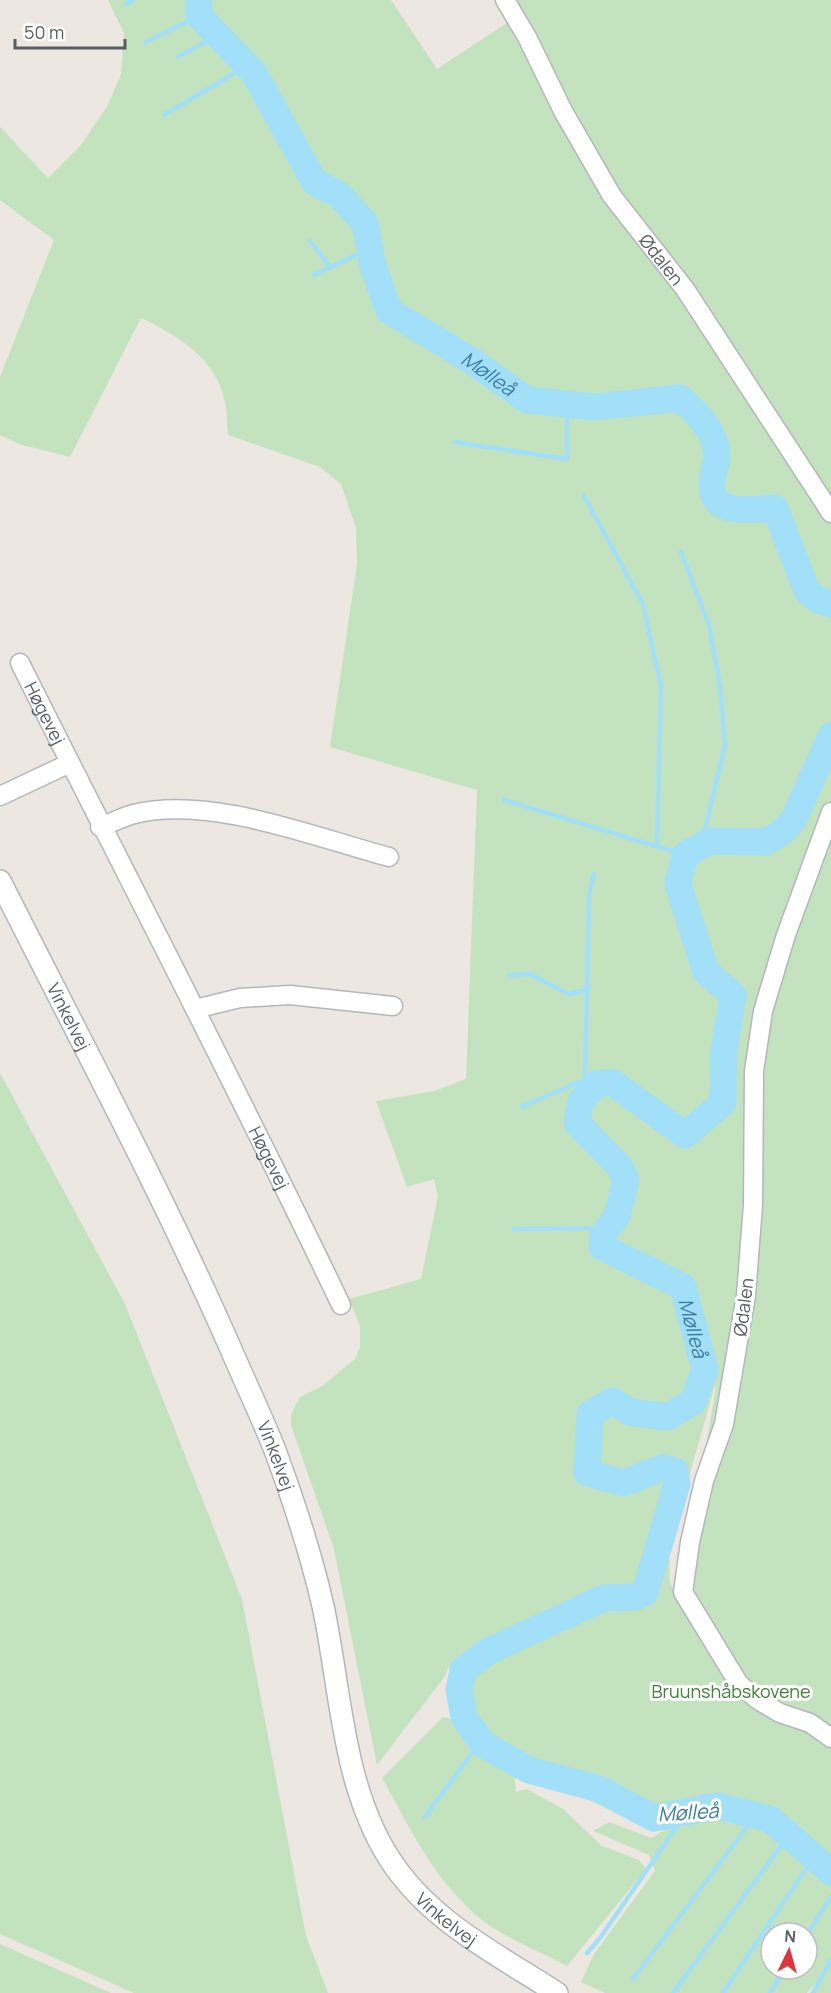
<svg xmlns="http://www.w3.org/2000/svg" width="831" height="1993" viewBox="0 0 831 1993" font-family="Manrope,sans-serif">
<style>
.green{fill:#c3e2be;fill-rule:evenodd}
.lines{fill:none;stroke-linecap:round;stroke-linejoin:round}
.stream{stroke:#a2e0fa;stroke-width:4.5}
.river{stroke:#a2e0fa;stroke-width:27}
.minor-casing{stroke:#b3b7bb;stroke-width:21}
.tertiary-casing{stroke:#b3b7bb;stroke-width:24}
.minor{stroke:#fff;stroke-width:18}
.tertiary{stroke:#fff;stroke-width:21}
.labels{text-anchor:middle;dominant-baseline:central;stroke-width:6;stroke-linejoin:round;paint-order:stroke}
.street-label{font-size:18px;fill:#595e61;stroke:#fff}
.park-label{font-size:18px;fill:#3f8138;stroke:#fff}
.water-label{font-size:20px;font-style:italic;fill:#3f7da2;stroke:#fff}
</style>
<rect width="100%" height="100%" fill="#ece8e1"/>
<path class="green" d="M 108,0 L 391,0 L 437,69 L 507,23 L 606,193 L 512,0 L 831,0 L 831,1993 L 810,1993 L 817,1982 L 807,1993 L 605,1993 L 581,1982 L 594,1954 L 655,1871 L 649,1855 L 593,1831 L 609,1822 L 651,1838 L 665,1830 L 514,1771 L 516,1792 L 527,1789 L 563,1809 L 602,1846 L 639,1860 L 646,1869 L 567,1966 C 541,1952 505,1938 482,1920 C 436,1884 410,1828 382,1778 L 443,1717 L 451,1719 L 472,1747 L 506,1765 L 473,1743 L 456,1716 L 449,1665 L 445,1676 L 377,1765 L 334,1549 L 291,1425 L 291,1414 L 300,1397 L 321,1387 L 355,1359 L 360,1347 L 360,1326 L 349,1299 L 421,1279 L 438,1196 L 434,1179 L 407,1187 L 376,1101 L 434,1091 L 466,1079 L 477,790 L 330,747 L 357,564 L 356,528 L 341,484 L 320,467 L 228,435 C 227,424 227,412 225,402 C 217,359 177,335 141,318 L 70,457 L 19,444 L 0,435 L 0,377 L 54,240 L 0,200 L 0,127 L 48,178 L 81,145 L 108,105 L 121,74 L 124,33 ZM 715,1385 L 716,1386 L 680,1606 L 670,1582 L 669,1547 ZM 771,1933 L 807,1933 L 807,1969 L 771,1969 Z
M 0,1073 L 125,1304 L 242,1599 L 306,1936 L 328,1993 L 134,1993 L 0,1934 Z
M 0,1944 L 111,1993 L 0,1993 Z"/>
<g class="lines">
<path class="stream" d="M 126,4 L 133,0
M 146,42 L 199,16
M 178,57 L 218,35
M 164,115 L 247,66
M 310,241 L 330,267
M 314,275 L 369,249
M 454,442 L 567,459 L 567,404
M 584,496 L 643,604 L 661,687 L 657,846
M 681,552 L 709,625 L 720,686 L 725,745 L 701,846
M 504,800 L 685,855
M 509,975 L 530,974 L 568,994 L 586,990
M 585,1082 L 589,895 L 594,874
M 522,1107 L 579,1082 L 598,1083
M 514,1229 L 608,1228
M 425,1817 L 481,1741
M 807,1935 L 831,1897
M 587,1953 L 600,1938 L 687,1812
M 633,1979 L 756,1815
M 673,1993 L 789,1835
M 723,1993 L 814,1857
M 770,1993 L 785,1969
M 813,1993 L 831,1960"/>
<g class="river">
<path id="s1" d="M 199,0 L 199,16 L 254,73 L 315,183 L 338,194 L 365,223 L 373,266 L 389,311 L 472,361 L 527,400 L 595,407 L 680,398 C 696,412 716,431 717,455 C 717,464 712,474 712,483 C 710,518 754,509 775,508 L 807,591 L 818,600 L 831,604"/>
<path id="s2" d="M 831,736 L 794,819 L 780,834 L 765,842 L 710,841 L 685,855 L 678,884 L 706,972 L 733,995 L 724,1049 L 723,1103 L 685,1135 L 613,1083 L 598,1083 L 581,1101 L 577,1123 L 620,1167 L 626,1181 L 617,1216 L 603,1235 L 602,1247 L 683,1287 L 705,1370 L 693,1402 L 667,1417 L 629,1412 L 613,1401 L 590,1414 L 587,1473 L 624,1483 L 662,1468 L 675,1471 L 677,1484 L 645,1593 L 635,1597 L 604,1598 L 489,1651 L 463,1670 L 459,1690 L 464,1717 L 484,1745 L 529,1770 L 599,1789 L 654,1818 L 717,1806 L 770,1819 L 831,1872"/>
</g>
<defs>
<g id="minor">
<path id="s3" d="M 505,0 L 527,37 L 563,111 L 612,196 L 685,289 L 831,513"/>
<path id="s4" d="M 20,663 C 127,877 238,1089 341,1305"/>
<path d="M 0,796 L 70,763"/>
<path d="M 831,812 L 786,935 L 763,1011 L 754,1071 L 753,1205 L 746,1295 L 724,1424 L 704,1481 L 690,1542 L 683,1592 L 739,1684 L 758,1700 L 780,1713 L 810,1723 L 831,1738"/>
<path d="M 100,827 C 111,823 123,817 134,814 C 210,795 314,837 389,857"/>
<path d="M 195,1009 L 240,998 L 290,995 L 393,1006"/>
</g>
<g id="tertiary">
<path id="s5" d="M 0,881 C 78,1036 160,1188 230,1347 C 245,1382 262,1417 276,1453 C 294,1502 311,1554 323,1606 C 341,1690 342,1784 389,1858 C 429,1921 497,1954 557,1993"/>
</g>
</defs>
<use href="#minor" class="minor-casing"/>
<use href="#tertiary" class="tertiary-casing"/>
<use href="#minor" class="minor"/>
<use href="#tertiary" class="tertiary"/>
</g>
<g class="labels">
<g class="street-label">
<text stroke="none"><textPath href="#s3" startOffset="304">Ødalen</textPath></text>
<text stroke="none"><textPath href="#s4" startOffset="56">Høgevej</textPath></text>
<text stroke="none"><textPath href="#s5" startOffset="152">Vinkelvej</textPath></text>
<text stroke="none"><textPath href="#s4" startOffset="554">Høgevej</textPath></text>
<text transform="translate(743 1307) rotate(-83)">Ødalen</text>
<text stroke="none"><textPath href="#s5" startOffset="638">Vinkelvej</textPath></text>
<text stroke="none"><textPath href="#s5" startOffset="1142">Vinkelvej</textPath></text>
</g>
<g class="park-label">
<text x="731" y="1691">Bruunshåbskovene</text>
</g>
<g class="water-label">
<text stroke="none"><textPath href="#s1" startOffset="495">Mølleå</textPath></text>
<text stroke="none"><textPath href="#s2" startOffset="960">Mølleå</textPath></text>
<text transform="translate(688 1812) rotate(-4)">Mølleå</text>
</g>
</g>
<g transform="translate(789 1951) rotate(5)"><circle r="28" fill="#ffffff" stroke="#bdbfc0" stroke-width="1.5"/>
<path d="M0-4.5L10 22L0 15L-10 22Z" fill="#df333d"/>
<text y="-9" font-size="16" font-weight="bold" text-anchor="middle" fill="#595e61">N</text>
</g>
<path d="M15 39v9h110v-9" fill="none" stroke="#595e61" stroke-width="3"/>
<text x="24" y="39" font-size="18" fill="#595e61" stroke="#ffffff" stroke-width="4.5" paint-order="stroke">50 m</text>
</svg>
